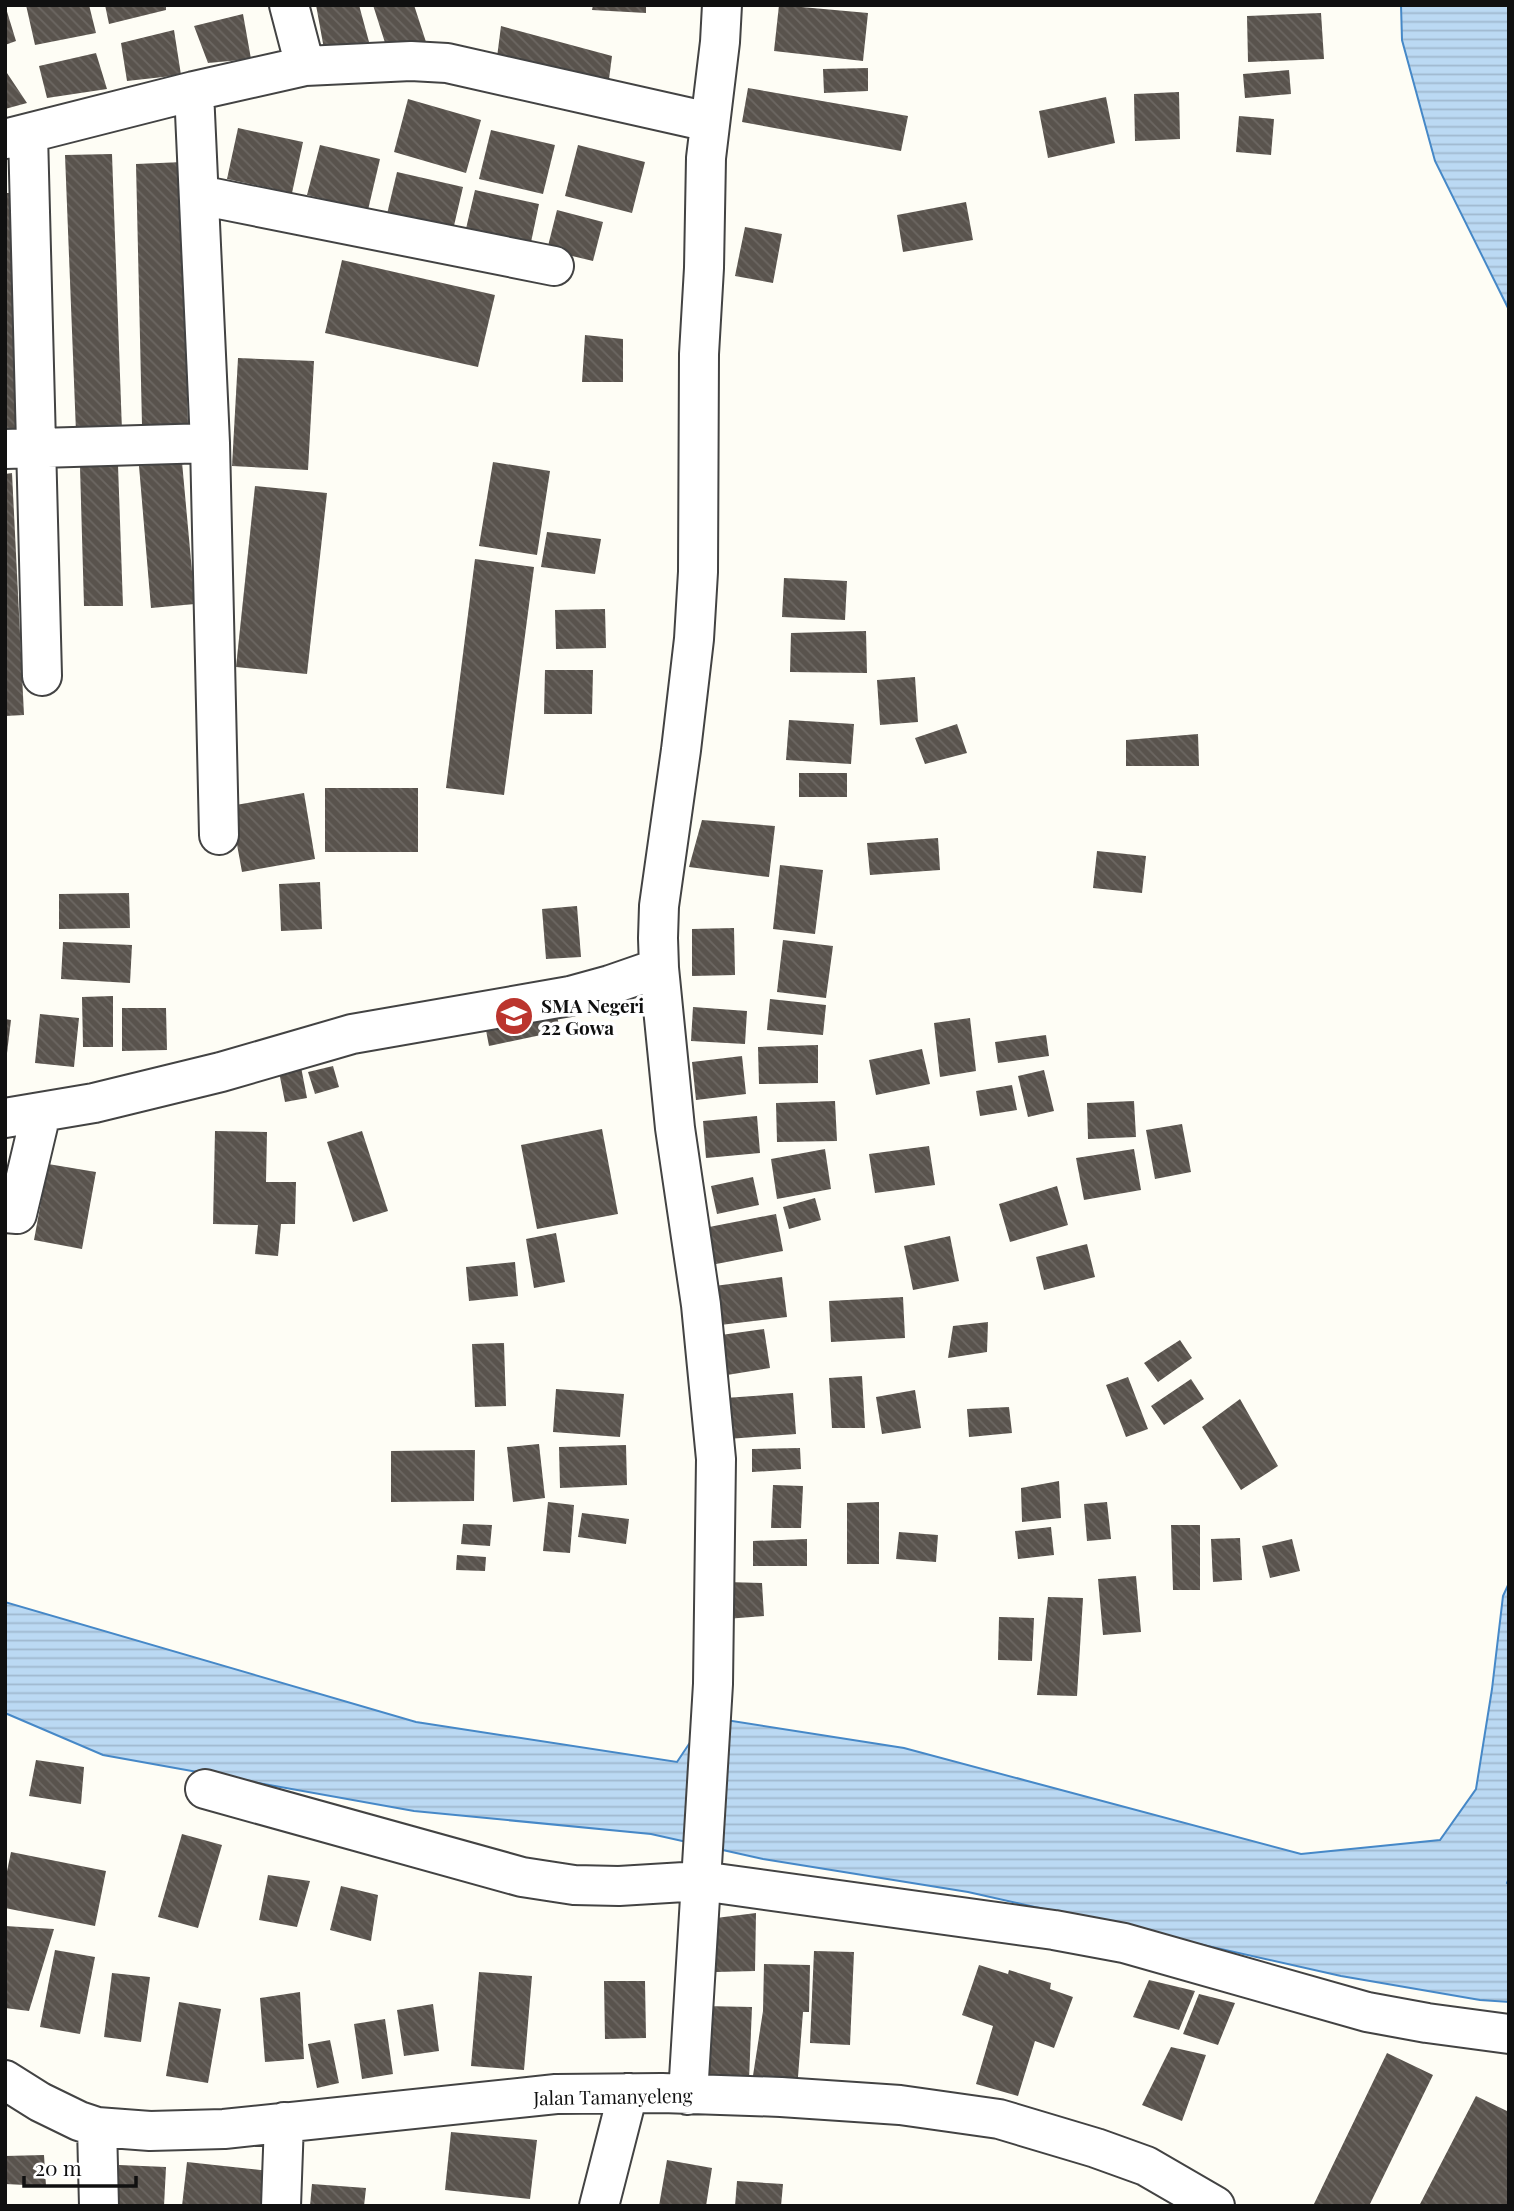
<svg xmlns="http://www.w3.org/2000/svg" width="1514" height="2211" viewBox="0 0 1514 2211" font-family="'Playfair Display',serif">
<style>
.water{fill:url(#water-rules);stroke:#4688c7;stroke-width:2}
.building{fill:url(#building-back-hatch)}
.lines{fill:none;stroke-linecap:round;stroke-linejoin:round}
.minor-casing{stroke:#434343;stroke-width:42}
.minor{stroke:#fff;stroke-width:38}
.labels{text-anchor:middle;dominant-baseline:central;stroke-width:7;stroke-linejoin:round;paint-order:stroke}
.poi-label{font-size:19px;font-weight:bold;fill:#101010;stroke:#fff;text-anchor:start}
.street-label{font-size:19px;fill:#101010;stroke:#fff}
</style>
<defs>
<pattern id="water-rules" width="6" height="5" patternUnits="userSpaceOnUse" patternTransform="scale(1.75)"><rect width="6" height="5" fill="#bbd9f3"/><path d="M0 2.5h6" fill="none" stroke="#a0b9cf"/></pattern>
<pattern id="building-back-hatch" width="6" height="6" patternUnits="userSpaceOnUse" patternTransform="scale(1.75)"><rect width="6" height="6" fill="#59534d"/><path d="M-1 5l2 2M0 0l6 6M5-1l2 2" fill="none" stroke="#6c6762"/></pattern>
</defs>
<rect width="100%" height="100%" fill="#fefdf5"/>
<path class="water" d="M 1401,5 L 1509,5 L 1509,310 L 1435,161 L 1402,40 Z
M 1509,1583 L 1509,1878 L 1507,1883 L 1509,1885 L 1509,2002 L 1480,2000 L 1341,1976 L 968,1892 L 763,1859 L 651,1834 L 414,1811 L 103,1755 L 5,1713 L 5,1602 L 416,1722 L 677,1762 L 707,1717 L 904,1748 L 1301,1854 L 1440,1840 L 1476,1789 L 1492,1689 L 1503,1596 Z"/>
<path class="building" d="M 5,5 L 16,41 L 5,45 Z
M 26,5 L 89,5 L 96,33 L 35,45 Z
M 105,5 L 166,5 L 166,10 L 109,24 Z
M 316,5 L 359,5 L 369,42 L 324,49 Z
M 373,5 L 414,5 L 426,42 L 387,49 Z
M 593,5 L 646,5 L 646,13 L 592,10 Z
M 779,5 L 868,13 L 863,61 L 774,51 Z
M 1321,13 L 1324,59 L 1248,62 L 1247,16 Z
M 243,14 L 251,59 L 208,63 L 194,26 Z
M 501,26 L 612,56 L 608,87 L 496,65 Z
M 174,30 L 181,75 L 127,81 L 121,43 Z
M 96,53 L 107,89 L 47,98 L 39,66 Z
M 868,68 L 868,91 L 824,93 L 823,69 Z
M 5,70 L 27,103 L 5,109 Z
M 1289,70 L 1291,94 L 1245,98 L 1243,74 Z
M 748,88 L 908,116 L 901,151 L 742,122 Z
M 1179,92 L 1180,139 L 1135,141 L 1134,94 Z
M 1106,97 L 1115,143 L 1048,158 L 1039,111 Z
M 408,99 L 481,120 L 466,173 L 394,152 Z
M 1239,116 L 1274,119 L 1271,155 L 1236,152 Z
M 238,128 L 303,142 L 292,193 L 227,179 Z
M 491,130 L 555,145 L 543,194 L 479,179 Z
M 320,145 L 380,159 L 368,210 L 307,195 Z
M 578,145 L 645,162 L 632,213 L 565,196 Z
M 112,154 L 122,431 L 76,432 L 65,155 Z
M 183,162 L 188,424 L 142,425 L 136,164 Z
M 397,172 L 463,187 L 453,230 L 387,214 Z
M 475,190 L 539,204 L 530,247 L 465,233 Z
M 5,193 L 13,193 L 18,432 L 5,432 Z
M 966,202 L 973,240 L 903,252 L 897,215 Z
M 557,210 L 603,222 L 593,261 L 547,250 Z
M 745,227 L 782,234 L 773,283 L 735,276 Z
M 342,260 L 495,295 L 478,367 L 325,333 Z
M 585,335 L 623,339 L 623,382 L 582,382 Z
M 238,358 L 314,361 L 308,470 L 232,466 Z
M 182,462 L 195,604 L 151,608 L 139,466 Z
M 493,462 L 550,471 L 537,555 L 479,546 Z
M 118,465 L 123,606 L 84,606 L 80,467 Z
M 12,473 L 24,715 L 5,716 L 5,474 Z
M 255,486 L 327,493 L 307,674 L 236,667 Z
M 547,532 L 601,539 L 595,574 L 541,567 Z
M 475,559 L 534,567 L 504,795 L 446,788 Z
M 784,578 L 847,581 L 845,620 L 782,617 Z
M 605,609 L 606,648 L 556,649 L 555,610 Z
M 866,631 L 867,673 L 790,672 L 791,633 Z
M 545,670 L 593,670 L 592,714 L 544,714 Z
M 915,677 L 918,722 L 880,725 L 877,680 Z
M 789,720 L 854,724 L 851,764 L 786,760 Z
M 957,724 L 967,753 L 925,764 L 915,738 Z
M 1198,734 L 1199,766 L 1126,766 L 1126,740 Z
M 799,773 L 847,773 L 847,797 L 799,797 Z
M 325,788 L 418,788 L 418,852 L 325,852 Z
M 304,793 L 315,859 L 242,872 L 230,806 Z
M 702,820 L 775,826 L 769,877 L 689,867 Z
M 938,838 L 940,870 L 870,875 L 867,843 Z
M 1097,851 L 1146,856 L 1142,893 L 1093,888 Z
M 780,865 L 823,870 L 815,934 L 773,929 Z
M 320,882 L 322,929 L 281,931 L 279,884 Z
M 129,893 L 130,928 L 59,929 L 59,894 Z
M 577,906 L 581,957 L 546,959 L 542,909 Z
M 734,928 L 735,975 L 692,976 L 692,929 Z
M 783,940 L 833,946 L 826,998 L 777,992 Z
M 63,942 L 132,945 L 130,983 L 61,979 Z
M 113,996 L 113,1047 L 83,1047 L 82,997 Z
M 770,999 L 826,1005 L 823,1035 L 767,1030 Z
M 693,1007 L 747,1011 L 745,1044 L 691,1041 Z
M 122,1008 L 166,1008 L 167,1050 L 122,1051 Z
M 556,1010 L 560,1031 L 489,1046 L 485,1025 Z
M 40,1014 L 79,1018 L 74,1067 L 35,1063 Z
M 970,1018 L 976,1071 L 940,1077 L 934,1023 Z
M 5,1019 L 11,1020 L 7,1053 L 5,1053 Z
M 1046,1035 L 1049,1056 L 998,1063 L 995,1042 Z
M 818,1045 L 818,1083 L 759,1084 L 758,1047 Z
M 922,1049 L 930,1084 L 876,1095 L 869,1060 Z
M 742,1056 L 746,1094 L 696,1100 L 692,1062 Z
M 333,1066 L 339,1087 L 315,1094 L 308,1072 Z
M 301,1067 L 307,1098 L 285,1102 L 279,1072 Z
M 1044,1070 L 1054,1111 L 1028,1117 L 1018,1076 Z
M 1012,1085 L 1017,1110 L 980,1116 L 976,1091 Z
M 835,1101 L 837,1141 L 777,1142 L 776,1103 Z
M 1134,1101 L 1136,1137 L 1088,1139 L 1087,1103 Z
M 757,1116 L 760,1153 L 706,1158 L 703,1121 Z
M 1182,1124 L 1191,1172 L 1155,1179 L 1146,1130 Z
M 602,1129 L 618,1214 L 537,1229 L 521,1145 Z
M 215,1131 L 267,1132 L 266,1182 L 296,1182 L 295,1224 L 281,1224 L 278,1256 L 255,1254 L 258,1225 L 213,1224 Z
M 362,1131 L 388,1211 L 353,1222 L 327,1142 Z
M 929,1146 L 935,1185 L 875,1193 L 869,1154 Z
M 825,1149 L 831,1189 L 777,1199 L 771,1159 Z
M 1134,1149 L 1141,1190 L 1084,1200 L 1076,1158 Z
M 48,1164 L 96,1172 L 82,1249 L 34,1240 Z
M 753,1177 L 759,1205 L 717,1214 L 711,1186 Z
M 1057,1186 L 1068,1225 L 1010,1242 L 999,1204 Z
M 815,1198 L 821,1220 L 789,1229 L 783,1207 Z
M 776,1214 L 783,1251 L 711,1265 L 704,1228 Z
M 556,1233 L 565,1282 L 534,1288 L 526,1239 Z
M 950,1236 L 959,1281 L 913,1290 L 904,1246 Z
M 1087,1244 L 1095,1277 L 1044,1290 L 1036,1257 Z
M 515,1262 L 518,1296 L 469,1301 L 466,1267 Z
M 782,1277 L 787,1317 L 712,1326 L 707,1287 Z
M 903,1297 L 905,1338 L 831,1342 L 829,1301 Z
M 988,1322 L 987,1352 L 948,1358 L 953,1326 Z
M 764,1329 L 770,1368 L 727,1375 L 721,1335 Z
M 1180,1340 L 1192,1358 L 1158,1382 L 1144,1363 Z
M 504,1343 L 506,1406 L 475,1407 L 472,1344 Z
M 862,1376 L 865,1428 L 832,1428 L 829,1378 Z
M 1128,1377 L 1148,1429 L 1126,1437 L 1106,1385 Z
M 1191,1379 L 1204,1399 L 1164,1425 L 1151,1406 Z
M 556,1389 L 624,1394 L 620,1437 L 553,1432 Z
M 915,1390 L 921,1428 L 882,1434 L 876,1397 Z
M 793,1393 L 796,1434 L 728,1439 L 725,1398 Z
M 1240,1399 L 1278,1466 L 1241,1490 L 1202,1427 Z
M 1009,1407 L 1012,1433 L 969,1437 L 967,1409 Z
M 539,1444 L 545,1498 L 513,1502 L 507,1447 Z
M 626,1445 L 627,1485 L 560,1488 L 559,1447 Z
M 800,1448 L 801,1469 L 752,1472 L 752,1449 Z
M 475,1450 L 474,1501 L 391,1502 L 391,1451 Z
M 1059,1481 L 1061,1518 L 1022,1522 L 1021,1488 Z
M 773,1485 L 803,1486 L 801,1528 L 771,1528 Z
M 548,1502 L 574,1505 L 570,1553 L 543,1551 Z
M 879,1502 L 879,1564 L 847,1564 L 847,1503 Z
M 1107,1502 L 1111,1539 L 1087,1541 L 1084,1504 Z
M 582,1513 L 629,1519 L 626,1544 L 578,1537 Z
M 463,1524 L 492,1525 L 490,1546 L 461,1544 Z
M 1171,1525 L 1200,1525 L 1200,1590 L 1173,1590 Z
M 1051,1527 L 1054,1555 L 1018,1559 L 1015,1531 Z
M 899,1532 L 938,1535 L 936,1562 L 896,1559 Z
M 1240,1538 L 1242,1580 L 1213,1582 L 1211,1539 Z
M 807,1539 L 807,1566 L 753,1566 L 753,1541 Z
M 1292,1539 L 1300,1571 L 1270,1578 L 1262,1546 Z
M 457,1555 L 486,1557 L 485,1571 L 456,1570 Z
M 1136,1576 L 1141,1632 L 1103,1635 L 1098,1579 Z
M 726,1582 L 762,1583 L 764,1616 L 726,1619 Z
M 1048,1597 L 1083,1598 L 1077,1696 L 1037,1695 Z
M 999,1617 L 1034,1618 L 1032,1661 L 998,1660 Z
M 36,1760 L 84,1767 L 81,1804 L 29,1796 Z
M 182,1834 L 222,1845 L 198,1928 L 158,1917 Z
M 11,1852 L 106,1871 L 95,1926 L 5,1908 L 5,1881 Z
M 268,1875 L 310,1881 L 297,1927 L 259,1920 Z
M 341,1886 L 378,1895 L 371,1941 L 330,1930 Z
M 756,1913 L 755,1971 L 716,1972 L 716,1918 Z
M 5,1926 L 54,1929 L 29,2011 L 5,2008 Z
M 55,1950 L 95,1957 L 80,2034 L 40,2027 Z
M 814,1951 L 854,1952 L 850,2045 L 810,2043 Z
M 764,1964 L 810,1965 L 809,2012 L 803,2012 L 797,2090 L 752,2082 L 763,2011 Z
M 979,1965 L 1008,1974 L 1009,1970 L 1051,1983 L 1050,1989 L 1073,1997 L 1054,2048 L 1035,2041 L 1018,2096 L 976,2084 L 993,2026 L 962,2015 Z
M 479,1972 L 532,1976 L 524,2070 L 471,2066 Z
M 112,1973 L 150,1977 L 141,2042 L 104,2037 Z
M 1149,1980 L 1195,1991 L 1179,2030 L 1133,2017 Z
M 604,1981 L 645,1981 L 646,2038 L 605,2039 Z
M 300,1992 L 304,2059 L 265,2062 L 260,1998 Z
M 1199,1994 L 1235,2003 L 1218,2045 L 1183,2034 Z
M 179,2002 L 221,2009 L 208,2083 L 166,2076 Z
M 433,2004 L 439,2051 L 404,2056 L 397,2010 Z
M 703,2006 L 752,2007 L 749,2080 L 700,2079 Z
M 385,2019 L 393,2074 L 362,2079 L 354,2024 Z
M 330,2040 L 339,2083 L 317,2088 L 308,2044 Z
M 1171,2047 L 1206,2055 L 1182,2121 L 1142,2105 Z
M 1387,2053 L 1433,2075 L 1369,2206 L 1313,2206 Z
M 1476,2096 L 1509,2112 L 1509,2206 L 1419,2206 Z
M 451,2132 L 537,2140 L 530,2199 L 445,2190 Z
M 44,2155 L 46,2186 L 5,2184 L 5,2156 Z
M 667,2160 L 712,2168 L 706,2206 L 659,2206 Z
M 187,2162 L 278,2172 L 274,2206 L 182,2206 Z
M 119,2165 L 166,2167 L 164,2206 L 117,2206 Z
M 737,2181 L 783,2184 L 781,2206 L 735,2206 Z
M 312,2184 L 366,2188 L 364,2206 L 310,2206 Z"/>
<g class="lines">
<defs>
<path id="minor" d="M 289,5 L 305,66
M 28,134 L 42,676
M 5,139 L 194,91 L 305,66 L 411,61 L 447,63 L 709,122
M 199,195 L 554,266
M 210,443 L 219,835
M 5,449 L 210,443 L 194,91
M 5,1118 L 94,1103 L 221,1072 L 352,1034 L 570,996 L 610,985 L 659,968
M 5,1213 L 17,1214 L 41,1113
M 205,1789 L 522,1877 L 574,1885 L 619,1886 L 701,1881 L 1054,1930 L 1124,1943 L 1367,2012 L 1427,2023 L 1509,2034
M 5,2080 L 40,2102 L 79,2121 L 97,2127 L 150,2131 L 224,2129 L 556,2094 L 662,2093 L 781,2097 L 900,2105 L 999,2119 L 1096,2148 L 1146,2166 L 1215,2206
M 688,2095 L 713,1684 L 716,1459 L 701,1305 L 675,1128 L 659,968 L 658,938 L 659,906 L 681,750 L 694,639 L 698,572 L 699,354 L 704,268 L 706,158 L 720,42 L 722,5
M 97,2127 L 99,2206
M 281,2206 L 284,2122
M 599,2206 L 628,2093"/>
</defs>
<use href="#minor" class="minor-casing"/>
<use href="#minor" class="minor"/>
</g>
<defs>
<symbol id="school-disc" viewBox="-11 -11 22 22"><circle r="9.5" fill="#bb352e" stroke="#fff"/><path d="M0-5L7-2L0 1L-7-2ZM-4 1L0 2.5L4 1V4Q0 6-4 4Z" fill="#fff"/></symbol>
</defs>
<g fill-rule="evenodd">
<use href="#school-disc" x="492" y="994" width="44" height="44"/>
</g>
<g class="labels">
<g class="poi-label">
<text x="541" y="1005">SMA Negeri<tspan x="541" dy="22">22 Gowa</tspan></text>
</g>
<g class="street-label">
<text transform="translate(613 2096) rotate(-1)">Jalan Tamanyeleng</text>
</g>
</g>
<rect width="1514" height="2211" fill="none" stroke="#101010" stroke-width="14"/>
<path d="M24 2176v10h112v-10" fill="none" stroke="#101010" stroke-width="3.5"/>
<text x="35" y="2176" font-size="21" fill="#101010" stroke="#ffffff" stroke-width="5" paint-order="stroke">20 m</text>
</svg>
